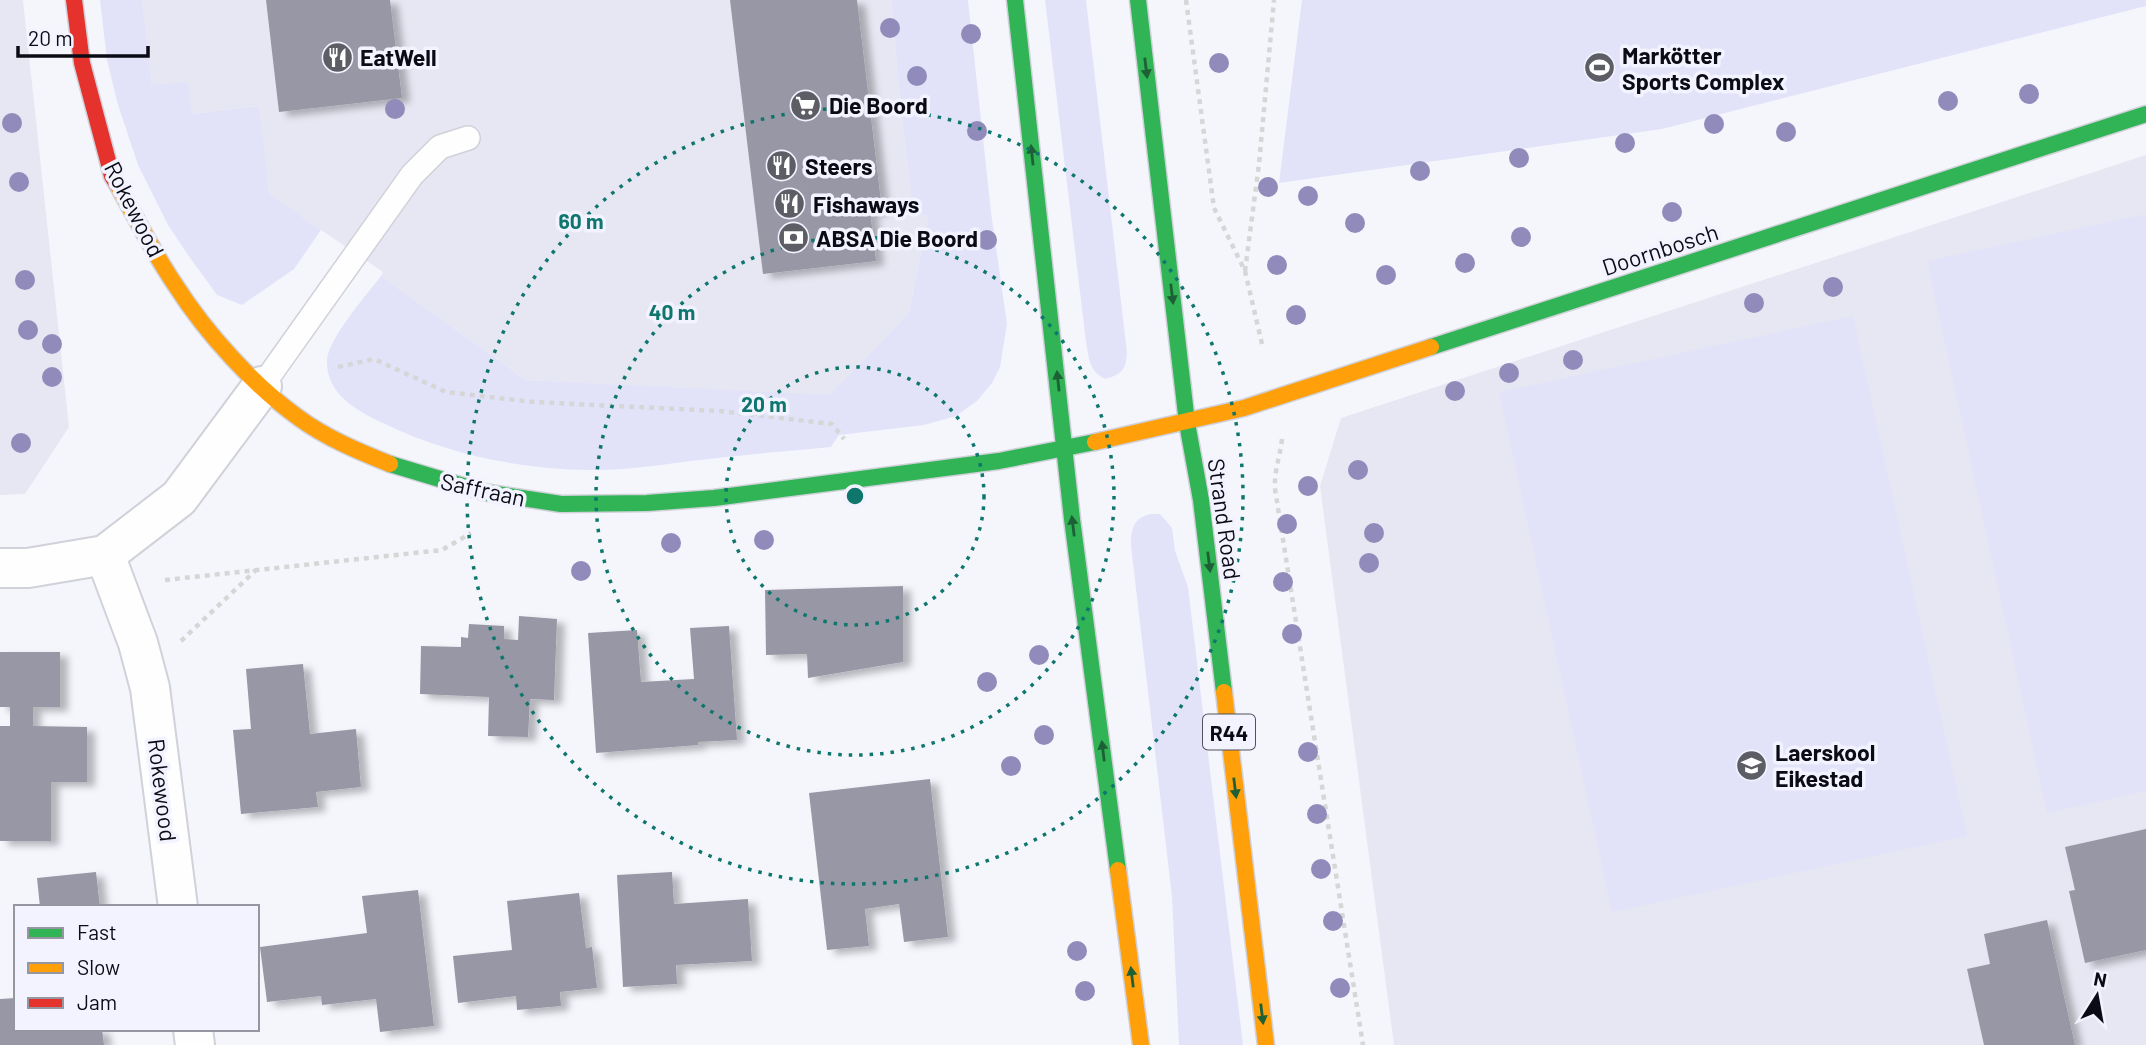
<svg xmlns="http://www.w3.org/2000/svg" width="2146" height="1045" viewBox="0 0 2146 1045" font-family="Barlow,sans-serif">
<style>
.built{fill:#e6e7f2}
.green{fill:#e2e3f9}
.building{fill:#9897a6;filter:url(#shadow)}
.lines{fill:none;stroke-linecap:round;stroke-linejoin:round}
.lane-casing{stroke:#d0d1d9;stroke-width:26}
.street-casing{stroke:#d0d1d9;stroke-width:42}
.fast-casing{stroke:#d0d1d9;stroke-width:19}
.slow-casing{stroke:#d0d1d9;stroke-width:19}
.jam-casing{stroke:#d0d1d9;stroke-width:19}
.path{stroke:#d6d6d7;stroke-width:4.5;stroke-dasharray:5 5;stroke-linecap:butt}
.lane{stroke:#fefeff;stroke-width:23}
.street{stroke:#fefeff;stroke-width:38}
.fast{stroke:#30b455;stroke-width:16}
.slow{stroke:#ff9f0a;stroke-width:16}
.jam{stroke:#e5322d;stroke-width:16}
.tree{fill:#908bba}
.oneway{fill:#1e6035}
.ring{fill:none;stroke:#0f766e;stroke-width:3.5;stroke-dasharray:3.5 7}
.labels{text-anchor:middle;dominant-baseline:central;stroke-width:7;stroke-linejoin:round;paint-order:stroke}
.shield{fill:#f2f3ff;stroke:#50515b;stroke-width:2}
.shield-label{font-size:21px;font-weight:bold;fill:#0b0b15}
.poi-label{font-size:23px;font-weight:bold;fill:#0b0b15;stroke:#f2f3ff;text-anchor:start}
.street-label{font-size:23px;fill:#0b0b15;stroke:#f2f3ff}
.centre{fill:#0f766e;stroke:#f2f3ff;stroke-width:3.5}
.ring-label{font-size:21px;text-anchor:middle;font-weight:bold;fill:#0f766e;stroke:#f2f3ff;stroke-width:7;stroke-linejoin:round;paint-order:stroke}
</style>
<defs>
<filter id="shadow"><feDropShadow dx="8" dy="4.5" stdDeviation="3.5" flood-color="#0004"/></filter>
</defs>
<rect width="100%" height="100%" fill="#f5f6fc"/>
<path class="built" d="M 0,0 L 23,0 L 69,427 L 25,494 L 0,495 Z
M 142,0 L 891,0 L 901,109 L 913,212 L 928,216 L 909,313 L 830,396 L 526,380 L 381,276 L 383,272 L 268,194 L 259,106 L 192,114 L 152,86 Z
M 2146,155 L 2146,1045 L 1394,1045 L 1320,486 L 1341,418 Z"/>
<path class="green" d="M 100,0 L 142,0 L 152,85 L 188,82 L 192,114 L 259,106 L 269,194 L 321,230 L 294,269 L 242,305 L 217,295 L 188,255 L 168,225 L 138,165 L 118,105 L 107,60 Z
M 891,0 L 968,0 L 991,212 L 1007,324 L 1000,367 L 992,383 L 977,401 L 956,416 L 924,425 L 839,435 L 831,447 C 790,451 750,454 709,459 C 669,463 629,471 588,470 C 518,469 446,454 383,423 C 356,410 326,394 327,360 C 328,339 367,294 381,276 L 526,380 L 830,395 L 909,313 L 928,216 L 913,212 L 901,109 Z
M 1045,0 L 1086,0 L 1127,353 C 1126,370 1121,375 1105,379 C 1089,371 1089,359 1086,342 Z
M 1302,0 L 2146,0 L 2146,6 L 1662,129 L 1279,183 Z
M 2146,214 L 2146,791 L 2047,813 L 1927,261 Z
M 1853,316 L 1967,836 L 1612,912 L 1499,392 Z
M 1151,514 L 1160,514 L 1172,528 L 1175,551 L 1188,587 L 1243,1045 L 1179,1045 L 1172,897 L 1131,546 C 1131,529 1133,518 1151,514 Z"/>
<path class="building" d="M 266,0 L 390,0 L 402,98 L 279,112 Z
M 730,0 L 857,0 L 882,210 L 870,211 L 876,261 L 763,274 Z
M 903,586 L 903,662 L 808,678 L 807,654 L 766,655 L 765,590 Z
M 519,616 L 557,619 L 554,700 L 530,699 L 528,737 L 488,736 L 489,697 L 420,694 L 421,646 L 461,647 L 461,637 L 468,638 L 469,624 L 504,626 L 504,639 L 518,640 Z
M 729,626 L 737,740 L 698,742 L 698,745 L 596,753 L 588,633 L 637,630 L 641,682 L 694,679 L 690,628 Z
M 0,652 L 60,652 L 60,707 L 33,707 L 33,726 L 87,727 L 87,782 L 51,782 L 51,841 L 0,841 L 0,726 L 10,726 L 10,707 L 0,707 Z
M 303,664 L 310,734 L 356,729 L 361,787 L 316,792 L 318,807 L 241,814 L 233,730 L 251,729 L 246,669 Z
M 930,779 L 948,937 L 904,942 L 899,904 L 865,909 L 869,946 L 827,950 L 809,793 Z
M 2146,829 L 2146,950 L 2085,963 L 2069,891 L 2075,890 L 2065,847 Z
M 96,872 L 100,907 L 40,907 L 37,878 Z
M 672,872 L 674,904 L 748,899 L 752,961 L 676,965 L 677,984 L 623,987 L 617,875 Z
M 418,890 L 434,1026 L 380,1032 L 376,999 L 322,1005 L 321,996 L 267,1002 L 260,947 L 367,933 L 362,896 Z
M 579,893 L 586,948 L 592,947 L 597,988 L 560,992 L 561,1006 L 517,1010 L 516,996 L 458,1003 L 453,956 L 512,950 L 507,901 Z
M 2047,920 L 2075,1045 L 1984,1045 L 1967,969 L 1990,964 L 1984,934 Z
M 16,998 L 16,1029 L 102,1029 L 104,1045 L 0,1045 L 0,999 Z"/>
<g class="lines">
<defs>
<path id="lane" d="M 262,386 L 412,175 L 440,147 L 468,138"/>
<path id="street" d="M 105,555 L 138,643 L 150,688 L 178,907
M 0,568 L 28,568 L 105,555 L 179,498 L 262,386
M 193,1029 L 195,1045"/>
<path id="fast" d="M 1015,0 L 1072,519 L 1118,870
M 1138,0 L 1187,423 L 1201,500 L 1224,692
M 1431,347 L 2146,114
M 390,464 L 483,492 L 561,504 L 647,503 L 714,498 L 999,461 L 1095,442"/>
<path id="slow" d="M 117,184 C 136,218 154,254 176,286 C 206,333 254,386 299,418 C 326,438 360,452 390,464
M 1095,442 L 1244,408 L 1431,347
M 1224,692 L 1266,1045
M 1118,870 L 1141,1045"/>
<path id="jam" d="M 74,0 L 82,63 L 112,176 L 117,184"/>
</defs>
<use href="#lane" class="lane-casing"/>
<use href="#street" class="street-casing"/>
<use href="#fast" class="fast-casing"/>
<use href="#slow" class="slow-casing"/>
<use href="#jam" class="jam-casing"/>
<path class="path" d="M 1186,0 L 1214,208 L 1245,271 L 1262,344
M 1245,271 L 1259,164 L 1274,0
M 338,367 L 374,359 L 446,392 L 533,402 L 720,411 L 832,424 L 844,439
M 1282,439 C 1280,457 1274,471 1275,489 L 1363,1045
M 165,580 L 442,550 L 471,533
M 181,641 L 256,570"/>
<use href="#lane" class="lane"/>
<use href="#street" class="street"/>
<use href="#fast" class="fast"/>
<use href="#slow" class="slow"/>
<use href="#jam" class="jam"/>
</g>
<g class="tree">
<circle cx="890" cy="28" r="10"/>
<circle cx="971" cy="34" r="10"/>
<circle cx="1219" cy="63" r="10"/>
<circle cx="917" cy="76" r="10"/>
<circle cx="2029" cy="94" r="10"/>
<circle cx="1948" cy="101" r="10"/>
<circle cx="395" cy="109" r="10"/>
<circle cx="12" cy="123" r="10"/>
<circle cx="1714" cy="124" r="10"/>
<circle cx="977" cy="131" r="10"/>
<circle cx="1786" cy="132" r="10"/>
<circle cx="1625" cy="143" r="10"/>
<circle cx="1519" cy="158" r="10"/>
<circle cx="1420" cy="171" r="10"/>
<circle cx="19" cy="182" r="10"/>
<circle cx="1268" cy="187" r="10"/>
<circle cx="1308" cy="196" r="10"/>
<circle cx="1672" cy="212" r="10"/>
<circle cx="1355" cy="223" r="10"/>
<circle cx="1521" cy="237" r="10"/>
<circle cx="987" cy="240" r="10"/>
<circle cx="1465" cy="263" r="10"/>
<circle cx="1277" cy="265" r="10"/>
<circle cx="1386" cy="275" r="10"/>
<circle cx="25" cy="280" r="10"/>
<circle cx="1833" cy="287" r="10"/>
<circle cx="1754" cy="303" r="10"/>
<circle cx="1296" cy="315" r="10"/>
<circle cx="28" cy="330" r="10"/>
<circle cx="52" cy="344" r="10"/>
<circle cx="1573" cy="360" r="10"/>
<circle cx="1509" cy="373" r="10"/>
<circle cx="52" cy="377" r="10"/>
<circle cx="1455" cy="391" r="10"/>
<circle cx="21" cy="443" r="10"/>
<circle cx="1358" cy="470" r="10"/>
<circle cx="1308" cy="486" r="10"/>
<circle cx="1287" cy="524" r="10"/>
<circle cx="1374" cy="533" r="10"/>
<circle cx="764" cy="540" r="10"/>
<circle cx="671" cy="543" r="10"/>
<circle cx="1369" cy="563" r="10"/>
<circle cx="581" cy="571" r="10"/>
<circle cx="1283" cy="582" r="10"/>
<circle cx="1292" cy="634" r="10"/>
<circle cx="1039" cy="655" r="10"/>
<circle cx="987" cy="682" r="10"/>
<circle cx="1044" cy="735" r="10"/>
<circle cx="1308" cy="752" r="10"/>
<circle cx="1011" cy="766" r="10"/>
<circle cx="1317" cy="814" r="10"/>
<circle cx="1321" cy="869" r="10"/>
<circle cx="1333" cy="921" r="10"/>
<circle cx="1077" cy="951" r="10"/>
<circle cx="1340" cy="988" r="10"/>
<circle cx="1085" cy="991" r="10"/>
</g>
<defs><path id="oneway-solid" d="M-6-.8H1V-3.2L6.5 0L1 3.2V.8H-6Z" transform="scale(1.75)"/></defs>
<g class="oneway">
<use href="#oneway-solid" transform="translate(1146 68) rotate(83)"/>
<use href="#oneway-solid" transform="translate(1032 155) rotate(-96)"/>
<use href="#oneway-solid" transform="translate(1172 294) rotate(83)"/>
<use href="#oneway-solid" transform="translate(1058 381) rotate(-96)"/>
<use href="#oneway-solid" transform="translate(1073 526) rotate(-97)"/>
<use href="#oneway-solid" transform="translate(1209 562) rotate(83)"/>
<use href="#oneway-solid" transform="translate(1103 751) rotate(-97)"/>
<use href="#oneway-solid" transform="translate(1235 788) rotate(83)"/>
<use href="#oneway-solid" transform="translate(1132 977) rotate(-97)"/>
<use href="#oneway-solid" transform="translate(1262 1014) rotate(83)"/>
</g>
<g class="ring">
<circle cx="855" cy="496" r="129"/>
<circle cx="855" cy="496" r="259"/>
<circle cx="855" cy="496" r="388"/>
</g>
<defs>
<symbol id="restaurant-disc" viewBox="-11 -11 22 22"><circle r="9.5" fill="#5d5d66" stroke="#f2f3ff"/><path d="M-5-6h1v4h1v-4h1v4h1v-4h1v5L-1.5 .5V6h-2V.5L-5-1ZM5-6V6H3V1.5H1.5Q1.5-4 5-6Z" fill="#fff"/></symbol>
<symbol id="stadium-disc" viewBox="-11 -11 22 22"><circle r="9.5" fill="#5d5d66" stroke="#f2f3ff"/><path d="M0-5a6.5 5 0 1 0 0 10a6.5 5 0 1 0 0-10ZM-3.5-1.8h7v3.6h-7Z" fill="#fff"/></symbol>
<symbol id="supermarket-disc" viewBox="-11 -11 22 22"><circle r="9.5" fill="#5d5d66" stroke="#f2f3ff"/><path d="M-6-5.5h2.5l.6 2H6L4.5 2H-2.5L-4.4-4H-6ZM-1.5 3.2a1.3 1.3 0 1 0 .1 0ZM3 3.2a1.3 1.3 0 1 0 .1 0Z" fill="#fff"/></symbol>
<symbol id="bank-disc" viewBox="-11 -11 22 22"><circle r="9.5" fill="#5d5d66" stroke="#f2f3ff"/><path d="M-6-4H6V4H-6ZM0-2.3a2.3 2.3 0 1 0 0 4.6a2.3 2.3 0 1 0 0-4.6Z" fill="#fff"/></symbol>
<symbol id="school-disc" viewBox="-11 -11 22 22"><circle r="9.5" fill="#5d5d66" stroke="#f2f3ff"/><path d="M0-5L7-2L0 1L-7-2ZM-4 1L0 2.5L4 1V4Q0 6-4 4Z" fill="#fff"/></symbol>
</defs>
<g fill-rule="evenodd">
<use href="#restaurant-disc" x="320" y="40" width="35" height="35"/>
<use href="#stadium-disc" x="1582" y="50" width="35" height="35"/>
<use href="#supermarket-disc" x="788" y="88" width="35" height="35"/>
<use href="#restaurant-disc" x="764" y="148" width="35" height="35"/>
<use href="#restaurant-disc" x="772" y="186" width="35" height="35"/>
<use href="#bank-disc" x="776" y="220" width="35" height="35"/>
<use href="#school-disc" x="1734" y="748" width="35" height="35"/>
</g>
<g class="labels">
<rect class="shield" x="1203" y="714.5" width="52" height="35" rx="5"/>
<g class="shield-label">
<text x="1229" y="732">R44</text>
</g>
<g class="poi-label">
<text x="1622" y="55">Markötter<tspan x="1622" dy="26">Sports Complex</tspan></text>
<text x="360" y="57">EatWell</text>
<text x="829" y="105">Die Boord</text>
<text x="805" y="166">Steers</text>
<text x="813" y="204">Fishaways</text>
<text x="816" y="238">ABSA Die Boord</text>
<text x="1775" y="752">Laerskool<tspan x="1775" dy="26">Eikestad</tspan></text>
</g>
<g class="street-label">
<text transform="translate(135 209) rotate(63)">Rokewood</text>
<text transform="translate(1660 249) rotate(-18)">Doornbosch</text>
<text transform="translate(483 489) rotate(12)">Saffraan</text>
<text transform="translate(1225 519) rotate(82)">Strand Road</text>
<text transform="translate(163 790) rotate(83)">Rokewood</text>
</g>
</g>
<circle cx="855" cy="496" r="10" class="centre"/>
<g class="ring-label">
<text x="581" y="229">60 m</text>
<text x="672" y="320">40 m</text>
<text x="764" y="412">20 m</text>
</g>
<rect x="14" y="905" width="245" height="126" fill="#f2f3ff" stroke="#9696a1" stroke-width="2"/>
<rect x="28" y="928" width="35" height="10" fill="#30b455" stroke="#9696a1" stroke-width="2"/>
<text x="77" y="940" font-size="21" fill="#0b0b15">Fast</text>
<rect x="28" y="963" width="35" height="10" fill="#ff9f0a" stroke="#9696a1" stroke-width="2"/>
<text x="77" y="975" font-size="21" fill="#0b0b15">Slow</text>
<rect x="28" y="998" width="35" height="10" fill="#e5322d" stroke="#9696a1" stroke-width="2"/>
<text x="77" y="1010" font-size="21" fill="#0b0b15">Jam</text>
<g transform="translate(2097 996) rotate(11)" stroke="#f2f3ff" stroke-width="5" paint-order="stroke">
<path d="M0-5L12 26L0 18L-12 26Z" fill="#0b0b15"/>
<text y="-10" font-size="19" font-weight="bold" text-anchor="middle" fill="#0b0b15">N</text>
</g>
<path d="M18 46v10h130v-10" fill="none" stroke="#0b0b15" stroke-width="3.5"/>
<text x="28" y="46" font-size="21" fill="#0b0b15" stroke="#f2f3ff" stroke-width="5" paint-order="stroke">20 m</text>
</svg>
